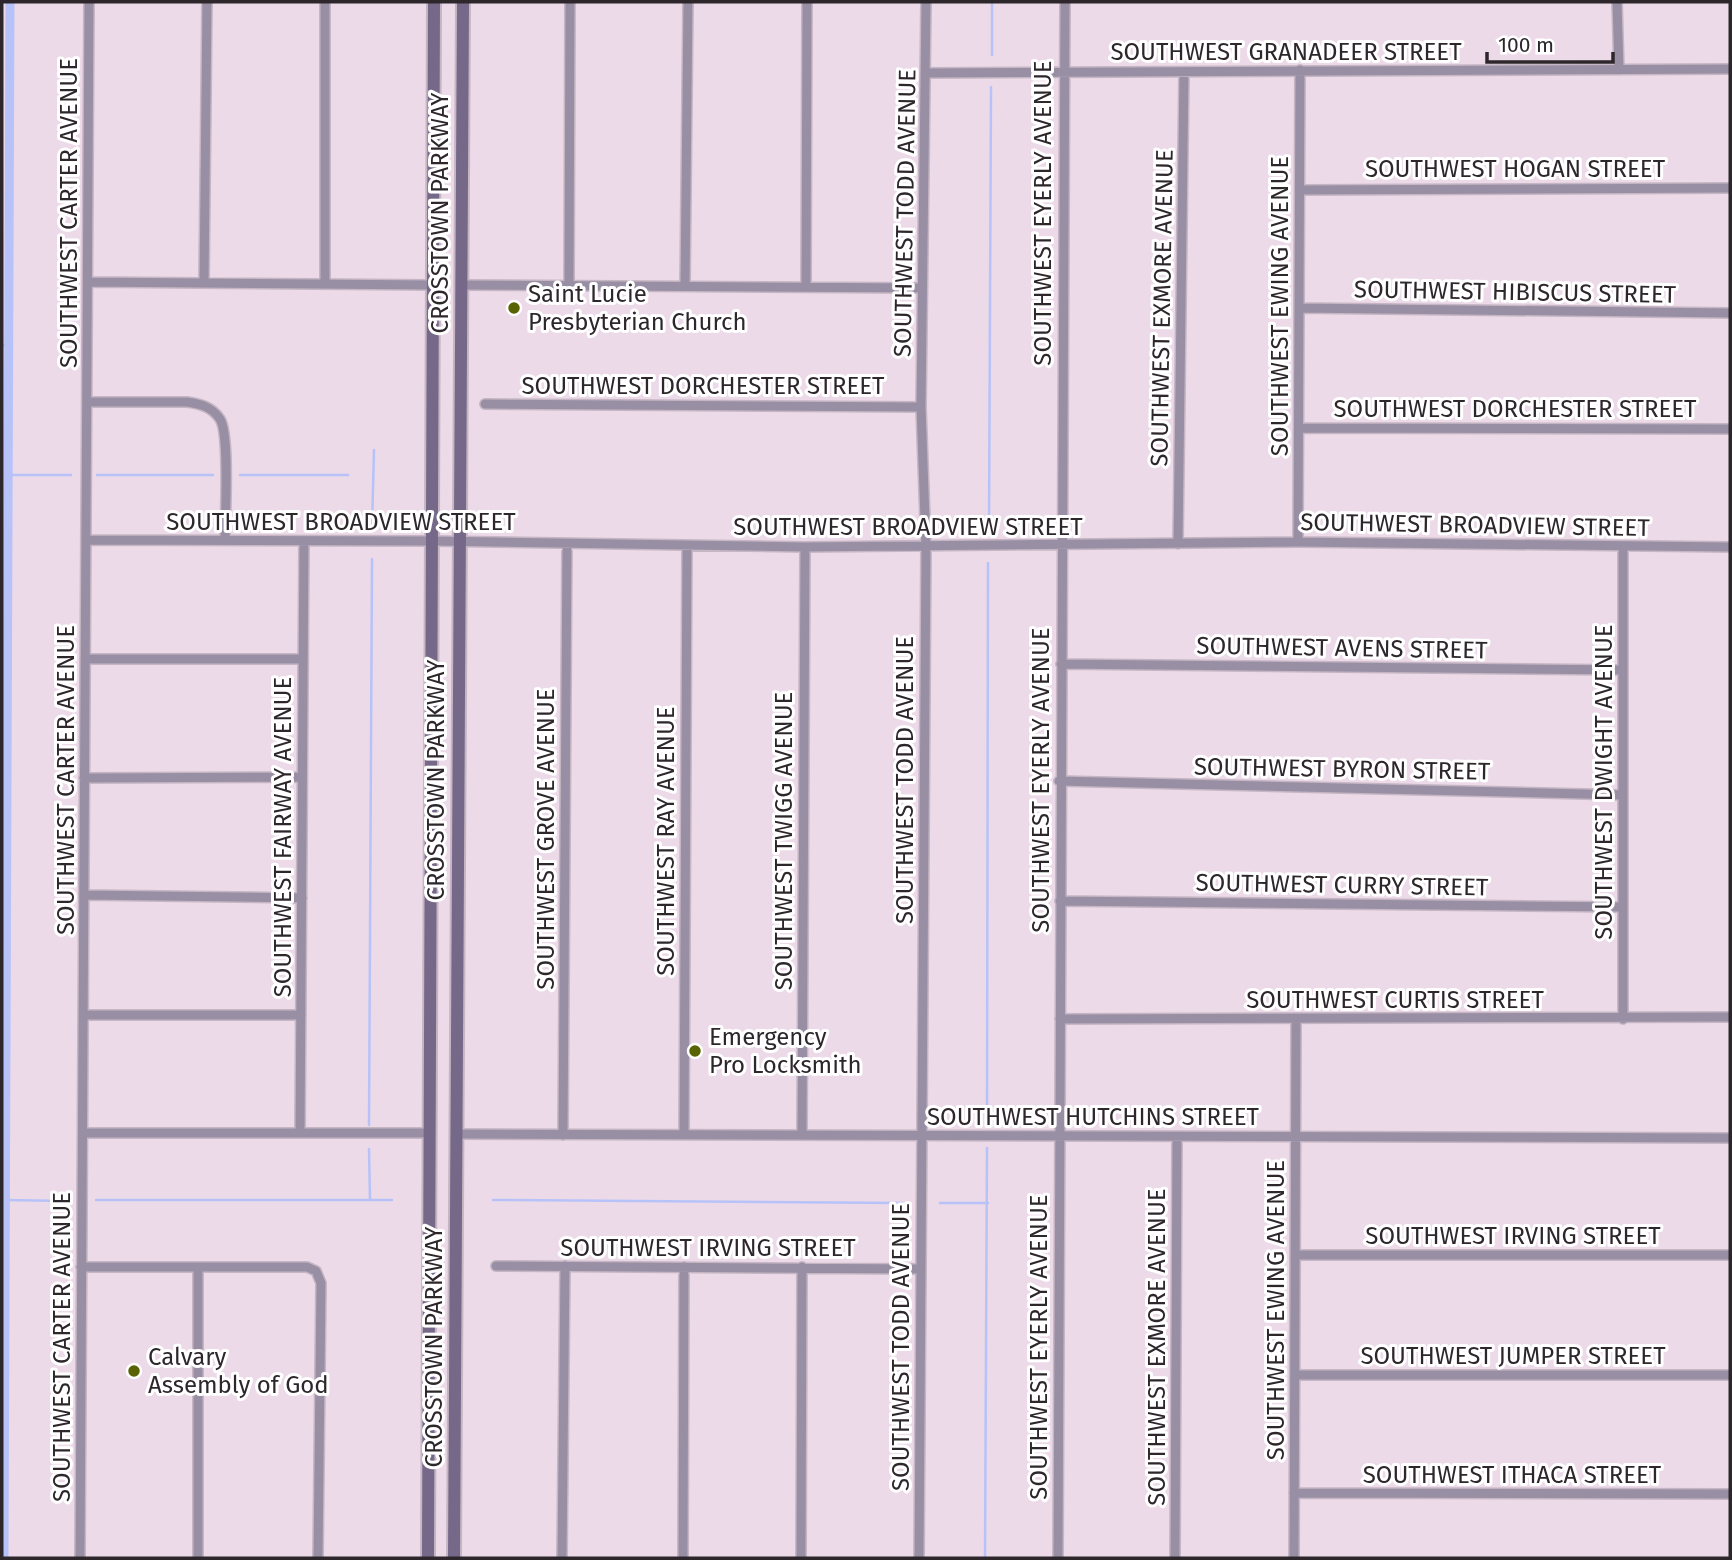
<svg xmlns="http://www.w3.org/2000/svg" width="1732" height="1560" viewBox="0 0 1732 1560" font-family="'Fira Sans',sans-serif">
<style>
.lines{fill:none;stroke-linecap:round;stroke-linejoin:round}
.stream{stroke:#b7c3f8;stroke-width:2.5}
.canal{stroke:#b7c3f8;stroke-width:9}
.minor-casing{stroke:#c6b6c3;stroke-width:12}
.secondary-casing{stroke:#c6b6c3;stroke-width:16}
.minor{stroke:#988fa5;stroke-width:9}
.secondary{stroke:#756888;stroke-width:12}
.poi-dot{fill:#596303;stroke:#fff;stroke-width:2.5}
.labels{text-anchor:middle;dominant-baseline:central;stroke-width:6;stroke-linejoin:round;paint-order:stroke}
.street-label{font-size:24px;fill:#2d262b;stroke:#fff}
.poi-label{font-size:24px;fill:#2d262b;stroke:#fff;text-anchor:start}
</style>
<rect width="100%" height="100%" fill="#ecdae9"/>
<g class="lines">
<path class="stream" d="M 992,55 L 992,2
M 2,345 L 9,345
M 9,475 L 71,475
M 97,475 L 213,475
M 240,475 L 348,475
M 372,526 L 374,450
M 989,530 L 991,87
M 987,1121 L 988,563
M 369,1125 L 372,559
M 369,1149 L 370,1200
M 6,1200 L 65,1201
M 96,1200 L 392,1200
M 493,1200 L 902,1203
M 940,1203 L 988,1203
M 985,1558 L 987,1148"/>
<path class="canal" d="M 4,1558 L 10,2"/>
<defs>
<path id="minor" d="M 1617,2 L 1619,70
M 926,73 L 1730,69
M 1300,190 L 1730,188
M 88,282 L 432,285
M 204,282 L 207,2
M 325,284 L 325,2
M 461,285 L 922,288
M 569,286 L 570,2
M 685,286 L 688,2
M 806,287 L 807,2
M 1299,308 L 1730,313
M 87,402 L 187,402 C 201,404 212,407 220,419 C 230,434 225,518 225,540
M 485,404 L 921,407
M 1300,428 L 1730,429
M 86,540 L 433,541 L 805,547 L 1298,542 L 1730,547
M 1298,542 L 1300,70
M 1178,544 L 1184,72
M 1623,546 L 1623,1019
M 85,659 L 303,659
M 1061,664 L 1623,670
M 84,778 L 302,777
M 1059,781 L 1623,795
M 84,895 L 302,898
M 1060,901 L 1623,907
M 84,1015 L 301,1015
M 1060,1019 L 1730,1017
M 83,1133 L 430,1133
M 300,1133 L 304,541
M 456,1134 L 1730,1138
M 563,1135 L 567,544
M 684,1135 L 687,546
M 802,1135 L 805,547
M 1296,1255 L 1730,1255
M 496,1266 L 920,1269
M 81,1267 L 307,1267 L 316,1271 L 321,1283 L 318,1558
M 1295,1375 L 1730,1375
M 1294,1493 L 1730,1494
M 80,1558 L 89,2
M 198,1558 L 198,1267
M 562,1558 L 565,1266
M 683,1558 L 684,1267
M 801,1558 L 802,1267
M 919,1558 L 926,547 L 921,407 L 926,2
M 1058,1558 L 1065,2
M 1175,1558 L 1177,1137
M 1294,1558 L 1296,1020"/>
<path id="secondary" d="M 428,1558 L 434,2
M 454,1558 L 463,2"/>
</defs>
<use href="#minor" class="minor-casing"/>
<use href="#secondary" class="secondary-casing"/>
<use href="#minor" class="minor"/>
<use href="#secondary" class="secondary"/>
</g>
<g class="poi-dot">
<circle cx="514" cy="308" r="7"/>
<circle cx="695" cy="1051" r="7"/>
<circle cx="134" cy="1371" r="7"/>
</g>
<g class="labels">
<g class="street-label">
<text x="1286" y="52">SOUTHWEST GRANADEER STREET</text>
<text x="1515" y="169">SOUTHWEST HOGAN STREET</text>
<text transform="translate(69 213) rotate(-90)">SOUTHWEST CARTER AVENUE</text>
<text transform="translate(440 213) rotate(-90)">CROSSTOWN PARKWAY</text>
<text transform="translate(905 213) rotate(-89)">SOUTHWEST TODD AVENUE</text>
<text transform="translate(1043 213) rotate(-90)">SOUTHWEST EYERLY AVENUE</text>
<text transform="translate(1515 292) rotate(1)">SOUTHWEST HIBISCUS STREET</text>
<text transform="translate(1280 306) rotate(-90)">SOUTHWEST EWING AVENUE</text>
<text transform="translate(1162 308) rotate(-89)">SOUTHWEST EXMORE AVENUE</text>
<text x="703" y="386">SOUTHWEST DORCHESTER STREET</text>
<text x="1515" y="409">SOUTHWEST DORCHESTER STREET</text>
<text x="341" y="522">SOUTHWEST BROADVIEW STREET</text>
<text transform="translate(1475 525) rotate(1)">SOUTHWEST BROADVIEW STREET</text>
<text x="908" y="527">SOUTHWEST BROADVIEW STREET</text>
<text transform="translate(1342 648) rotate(1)">SOUTHWEST AVENS STREET</text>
<text transform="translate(1342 769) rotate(1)">SOUTHWEST BYRON STREET</text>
<text transform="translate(66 780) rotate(-90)">SOUTHWEST CARTER AVENUE</text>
<text transform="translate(436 780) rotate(-90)">CROSSTOWN PARKWAY</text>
<text transform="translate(905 780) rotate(-90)">SOUTHWEST TODD AVENUE</text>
<text transform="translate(1041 780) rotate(-90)">SOUTHWEST EYERLY AVENUE</text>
<text transform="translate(1604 782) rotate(-90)">SOUTHWEST DWIGHT AVENUE</text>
<text transform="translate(283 837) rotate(-90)">SOUTHWEST FAIRWAY AVENUE</text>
<text transform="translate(546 839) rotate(-90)">SOUTHWEST GROVE AVENUE</text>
<text transform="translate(666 841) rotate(-90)">SOUTHWEST RAY AVENUE</text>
<text transform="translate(784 841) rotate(-90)">SOUTHWEST TWIGG AVENUE</text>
<text transform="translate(1342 885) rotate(1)">SOUTHWEST CURRY STREET</text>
<text x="1395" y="1000">SOUTHWEST CURTIS STREET</text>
<text x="1093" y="1117">SOUTHWEST HUTCHINS STREET</text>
<text x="1513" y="1236">SOUTHWEST IRVING STREET</text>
<text x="708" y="1248">SOUTHWEST IRVING STREET</text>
<text transform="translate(1276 1310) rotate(-90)">SOUTHWEST EWING AVENUE</text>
<text transform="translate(62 1347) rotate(-90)">SOUTHWEST CARTER AVENUE</text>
<text transform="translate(434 1347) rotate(-90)">CROSSTOWN PARKWAY</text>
<text transform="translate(901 1347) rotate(-90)">SOUTHWEST TODD AVENUE</text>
<text transform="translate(1039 1347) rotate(-90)">SOUTHWEST EYERLY AVENUE</text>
<text transform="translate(1157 1347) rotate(-90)">SOUTHWEST EXMORE AVENUE</text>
<text x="1513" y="1356">SOUTHWEST JUMPER STREET</text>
<text x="1512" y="1475">SOUTHWEST ITHACA STREET</text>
</g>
<g class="poi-label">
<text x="528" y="294">Saint Lucie<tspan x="528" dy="28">Presbyterian Church</tspan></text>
<text x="709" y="1037">Emergency<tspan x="709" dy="28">Pro Locksmith</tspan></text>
<text x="148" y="1357">Calvary<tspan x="148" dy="28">Assembly of God</tspan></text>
</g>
</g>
<rect width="1732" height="1560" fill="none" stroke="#2d262b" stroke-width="7"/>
<path d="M1487 52v10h126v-10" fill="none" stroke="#2d262b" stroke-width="3.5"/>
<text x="1498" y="52" font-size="21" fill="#2d262b" stroke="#ffffff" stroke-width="5" paint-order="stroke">100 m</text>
</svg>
